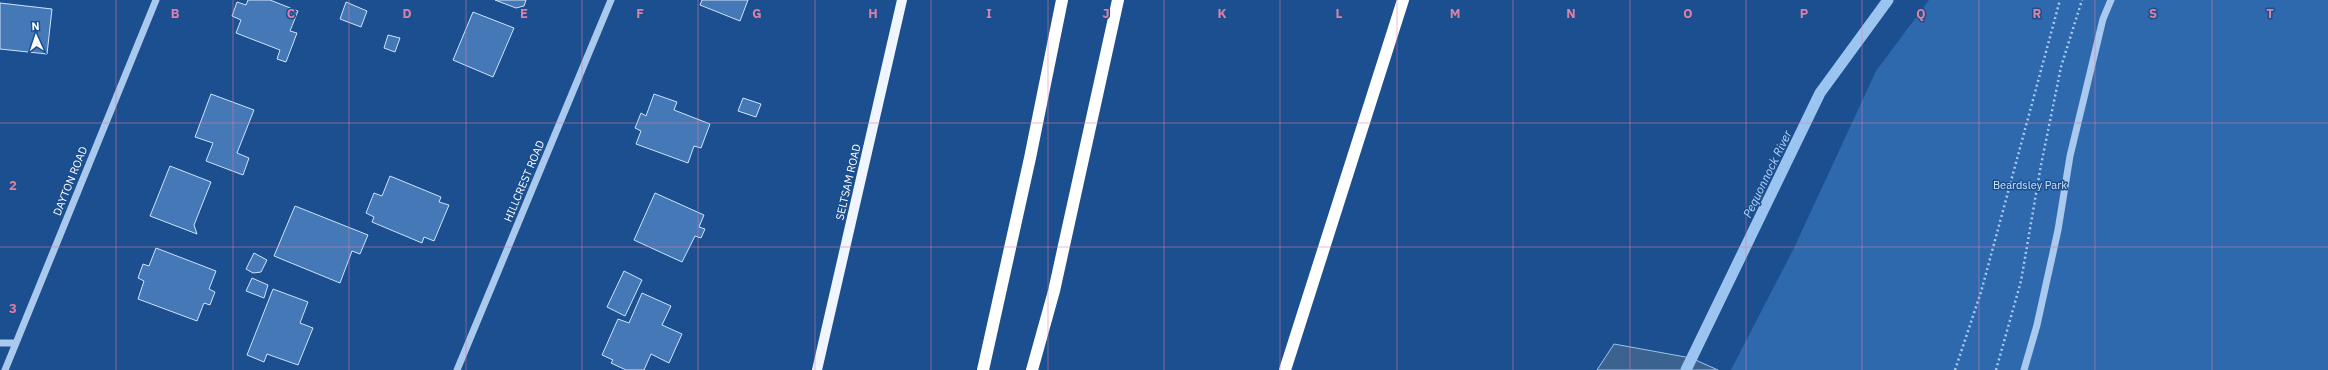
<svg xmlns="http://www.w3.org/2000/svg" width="2328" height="370" viewBox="0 0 2328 370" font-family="'IBM Plex Sans',sans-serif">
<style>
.green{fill:#2e69ad}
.water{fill:#3c6290;stroke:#9cc4f0}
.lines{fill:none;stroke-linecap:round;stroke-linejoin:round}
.stream{stroke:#9cc4f0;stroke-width:11}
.building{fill:#4478b7;stroke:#cfe3fa}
.path{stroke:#a9c9ee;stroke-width:2.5;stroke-dasharray:2 3;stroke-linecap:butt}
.minor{stroke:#a9c9ee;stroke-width:7}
.major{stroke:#f0f6ff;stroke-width:10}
.highway{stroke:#fff;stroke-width:12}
.grid{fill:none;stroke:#dd80a5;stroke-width:1;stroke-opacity:0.55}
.labels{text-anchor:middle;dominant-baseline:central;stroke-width:3;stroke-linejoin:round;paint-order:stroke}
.street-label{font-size:11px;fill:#fff;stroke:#1b4f8f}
.park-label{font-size:11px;fill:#cfe3fa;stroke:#1b4f8f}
.water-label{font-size:12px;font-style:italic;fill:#b5d3f5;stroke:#1b4f8f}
.grid-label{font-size:13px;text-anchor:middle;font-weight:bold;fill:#dd80a5;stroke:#1b4f8f;stroke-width:3;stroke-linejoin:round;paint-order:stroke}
</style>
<rect width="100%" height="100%" fill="#1b4f8f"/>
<path class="green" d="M 1929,0 L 2328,0 L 2328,370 L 1731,370 L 1794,248 L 1876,71 Z"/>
<path class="water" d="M 1614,344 L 1691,358 L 1718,370 L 1597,370 Z"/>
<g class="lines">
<path class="stream" d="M 1686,370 L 1820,93 L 1888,0"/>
</g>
<path class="building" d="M 248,0 L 270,0 L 298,11 L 290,31 L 297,33 L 286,62 L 277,59 L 280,50 L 236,33 L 241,20 L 232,16 L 237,2 L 246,5 Z
M 495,0 L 526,0 L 524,6 L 516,8 Z
M 702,0 L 748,0 L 740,21 L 700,5 Z
M 346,2 L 367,11 L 361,27 L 340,19 Z
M 0,3 L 52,9 L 47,54 L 0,49 Z
M 473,12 L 514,28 L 493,77 L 453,60 Z
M 388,35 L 400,38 L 395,52 L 384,48 Z
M 211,94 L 254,110 L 237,153 L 249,158 L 243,175 L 206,161 L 213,143 L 195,137 Z
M 654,94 L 677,102 L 674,110 L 710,124 L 701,148 L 694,146 L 688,163 L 636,144 L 641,131 L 635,128 L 641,113 L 646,116 Z
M 743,98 L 761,104 L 756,117 L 738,111 Z
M 170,166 L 211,182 L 194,225 L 197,234 L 150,216 Z
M 390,176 L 441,197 L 439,202 L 449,205 L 434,241 L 424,237 L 422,243 L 372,222 L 374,217 L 366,213 L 374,193 L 382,196 Z
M 655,193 L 704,215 L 699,227 L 705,229 L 701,238 L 695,236 L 682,262 L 634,240 Z
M 295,206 L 368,235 L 360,254 L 352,251 L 340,283 L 274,256 Z
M 156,248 L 216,271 L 209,289 L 215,292 L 210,305 L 204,303 L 197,321 L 138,299 L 144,281 L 138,278 L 143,264 L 149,266 Z
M 254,253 L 267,260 L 261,272 L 253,273 L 246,269 Z
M 624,271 L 642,280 L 625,316 L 607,307 Z
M 252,278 L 268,285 L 264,298 L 246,291 Z
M 273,289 L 308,302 L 300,323 L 313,328 L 298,365 L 267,354 L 264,362 L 247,355 Z
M 642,293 L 671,306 L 662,325 L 682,334 L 669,363 L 651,354 L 644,370 L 626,370 L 611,363 L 613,360 L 602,355 L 618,319 L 629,323 Z"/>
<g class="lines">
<path class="path" d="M 1955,370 L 1981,292 L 2060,0
M 1996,370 L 2021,281 L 2041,165 L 2061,67 L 2082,0"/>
<path class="minor" d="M 0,343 L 16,343
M 5,370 L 156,0
M 457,370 L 611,0
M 2024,370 L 2037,325 L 2058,230 L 2070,156 L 2103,19 L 2111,0"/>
<path class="major" d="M 817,370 L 902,0"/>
<path class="highway" d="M 983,370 L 1030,158 L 1062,0
M 1032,370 L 1054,291 L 1118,0
M 1285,370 L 1403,0"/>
</g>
<path class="grid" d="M 116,0 L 116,370M 233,0 L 233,370M 349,0 L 349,370M 466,0 L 466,370M 582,0 L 582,370M 698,0 L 698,370M 815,0 L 815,370M 931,0 L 931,370M 1048,0 L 1048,370M 1164,0 L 1164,370M 1280,0 L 1280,370M 1397,0 L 1397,370M 1513,0 L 1513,370M 1630,0 L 1630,370M 1746,0 L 1746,370M 1862,0 L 1862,370M 1979,0 L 1979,370M 2095,0 L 2095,370M 2212,0 L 2212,370M 0,123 L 2328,123M 0,247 L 2328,247"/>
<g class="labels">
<g class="street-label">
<text transform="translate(70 181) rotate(-68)">DAYTON ROAD</text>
<text transform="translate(524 181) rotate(-67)">HILLCREST ROAD</text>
<text transform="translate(848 182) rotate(-77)">SELTSAM ROAD</text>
</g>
<g class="park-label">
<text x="2030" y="185">Beardsley Park</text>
</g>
<g class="water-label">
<text transform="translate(1767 174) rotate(-64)">Pequonnock River</text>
</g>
</g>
<g class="grid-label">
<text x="175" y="18">B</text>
<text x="291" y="18">C</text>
<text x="407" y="18">D</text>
<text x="524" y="18">E</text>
<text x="640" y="18">F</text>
<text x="757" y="18">G</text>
<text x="873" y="18">H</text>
<text x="989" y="18">I</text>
<text x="1106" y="18">J</text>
<text x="1222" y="18">K</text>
<text x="1339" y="18">L</text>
<text x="1455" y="18">M</text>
<text x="1571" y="18">N</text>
<text x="1688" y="18">O</text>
<text x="1804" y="18">P</text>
<text x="1921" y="18">Q</text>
<text x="2037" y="18">R</text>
<text x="2153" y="18">S</text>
<text x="2270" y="18">T</text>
<text x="13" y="190">2</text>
<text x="13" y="313">3</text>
</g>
<g transform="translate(36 36) rotate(357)" stroke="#1b4f8f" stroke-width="3" paint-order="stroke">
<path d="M0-3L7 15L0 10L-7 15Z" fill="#ffffff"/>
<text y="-6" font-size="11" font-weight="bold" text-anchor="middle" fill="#ffffff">N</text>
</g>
</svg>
